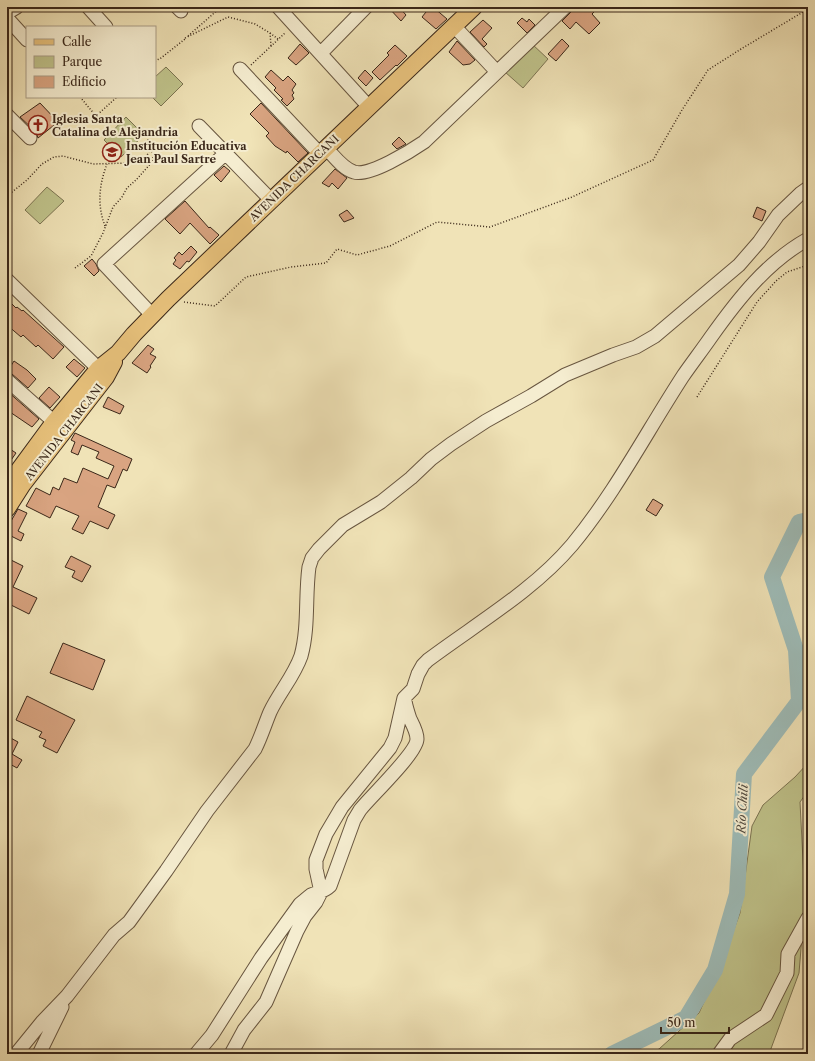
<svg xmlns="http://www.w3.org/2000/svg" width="815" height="1061" viewBox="0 0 815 1061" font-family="'Libre Caslon Text',serif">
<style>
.green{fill:#bfc28a;stroke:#7c7452}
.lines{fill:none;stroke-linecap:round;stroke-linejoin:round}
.river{stroke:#9ebcb8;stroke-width:16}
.building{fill:#d9a481;stroke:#3a2719}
.minor-casing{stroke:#685640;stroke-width:15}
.major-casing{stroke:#3a2719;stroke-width:18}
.path{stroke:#3a2719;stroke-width:1.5;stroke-dasharray:1 2;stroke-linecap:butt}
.minor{stroke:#f5edd0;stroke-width:13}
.major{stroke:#e8c27c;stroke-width:16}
.labels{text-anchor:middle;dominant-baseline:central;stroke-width:4;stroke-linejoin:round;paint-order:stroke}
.poi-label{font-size:11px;font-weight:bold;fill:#3a2719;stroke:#f5edd0;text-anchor:start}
.street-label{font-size:11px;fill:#3a2719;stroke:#f5edd0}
.water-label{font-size:12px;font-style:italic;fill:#534c41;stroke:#f5edd0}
</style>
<rect width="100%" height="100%" fill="#f0e3b7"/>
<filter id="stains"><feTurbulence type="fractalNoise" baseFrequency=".005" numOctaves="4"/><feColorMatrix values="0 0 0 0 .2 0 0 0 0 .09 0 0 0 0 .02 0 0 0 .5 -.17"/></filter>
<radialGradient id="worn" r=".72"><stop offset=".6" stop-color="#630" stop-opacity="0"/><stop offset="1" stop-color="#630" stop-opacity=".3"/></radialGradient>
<path class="green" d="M 532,44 L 548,59 L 523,88 L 505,72 Z
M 166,67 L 183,84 L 161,106 L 152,97 L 155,97 L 155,77 Z
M 126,117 L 144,135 L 121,157 L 104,140 Z
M 47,187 L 64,201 L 40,224 L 25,210 Z
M 808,763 L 808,791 L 800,802 L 805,900 L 799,973 L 769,1054 L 649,1054 L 659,1049 L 699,1013 L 720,967 L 740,913 L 752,826 L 763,805 L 795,777 Z"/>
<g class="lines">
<path class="river" d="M 612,1054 L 686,1018 L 715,970 L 737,894 L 744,774 L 799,701 L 796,650 L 772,577 L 799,522 L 808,520"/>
</g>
<path class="building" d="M 388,7 L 399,7 L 406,15 L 401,21 Z
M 430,7 L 433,7 L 447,19 L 436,29 L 422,17 Z
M 573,7 L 589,7 L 594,12 L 592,14 L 600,23 L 589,34 L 576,22 L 570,29 L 562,21 L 571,12 Z
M 522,18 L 527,22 L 529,19 L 535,25 L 527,33 L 517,23 Z
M 483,20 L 492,28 L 482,39 L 487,44 L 484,47 L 470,32 Z
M 562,39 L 569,46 L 556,61 L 548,54 Z
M 457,41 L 475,60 L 470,64 L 463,65 L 449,52 Z
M 300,44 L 309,53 L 296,65 L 288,58 Z
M 395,45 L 407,56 L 397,66 L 396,65 L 380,80 L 372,72 L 389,55 L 387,53 Z
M 271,70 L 283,81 L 288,76 L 296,84 L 292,90 L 294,93 L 292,95 L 294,99 L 287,106 L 281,100 L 283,99 L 274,90 L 276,88 L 265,77 Z
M 365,70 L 373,78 L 366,86 L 358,78 Z
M 40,103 L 58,122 L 38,138 L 36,132 L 20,117 Z
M 261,103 L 308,153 L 298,162 L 287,151 L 286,153 L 275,146 L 266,136 L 269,133 L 250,114 Z
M 399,137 L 406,144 L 397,149 L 392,144 Z
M 224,166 L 230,171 L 221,182 L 214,175 Z
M 335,169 L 347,178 L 338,189 L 332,183 L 329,187 L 322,183 Z
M 185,201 L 209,228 L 210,227 L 219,235 L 210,244 L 190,223 L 180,234 L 165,219 Z
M 757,207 L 766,211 L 762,221 L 753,217 Z
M 347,210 L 354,218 L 344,222 L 339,215 Z
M 191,246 L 197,252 L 189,262 L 187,261 L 180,269 L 173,264 L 176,260 L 174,258 L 179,252 L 182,255 Z
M 92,259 L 96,264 L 99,271 L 94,276 L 84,266 Z
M 7,299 L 16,308 L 17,307 L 22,311 L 23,310 L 64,347 L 53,359 L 38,345 L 36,347 L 23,335 L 21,337 L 7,325 Z
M 148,345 L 154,349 L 150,354 L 156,357 L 150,366 L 151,367 L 147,373 L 132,363 Z
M 74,359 L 85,368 L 77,377 L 66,367 Z
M 14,361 L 27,370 L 36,379 L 28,388 L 12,374 L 7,372 Z
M 49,387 L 60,397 L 50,408 L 39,398 Z
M 7,391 L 39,419 L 32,427 L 7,410 Z
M 108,397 L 124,406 L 120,414 L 103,407 Z
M 75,433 L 132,459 L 127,471 L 123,469 L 115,488 L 107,485 L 98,507 L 115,515 L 108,529 L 90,521 L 83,534 L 72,529 L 79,516 L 56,506 L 50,518 L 26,506 L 36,488 L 50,495 L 53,487 L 59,490 L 64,478 L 77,483 L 83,468 L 108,479 L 114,466 L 96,458 L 99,452 L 82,445 L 78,455 L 71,452 L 75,442 L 71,440 Z
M 7,447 L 16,453 L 7,466 Z
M 653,499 L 663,505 L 656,516 L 646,510 Z
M 18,509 L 27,513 L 18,531 L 24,534 L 21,541 L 7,534 L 7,528 Z
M 71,556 L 91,566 L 82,582 L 72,577 L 75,571 L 65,567 Z
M 7,558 L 23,566 L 13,587 L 37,598 L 29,614 L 7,603 Z
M 63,643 L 105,660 L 93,690 L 50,673 Z
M 27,696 L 75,720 L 57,753 L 43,746 L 46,740 L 39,737 L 42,732 L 16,720 Z
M 7,736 L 18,742 L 12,754 L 22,760 L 17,768 L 8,763 L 7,764 Z"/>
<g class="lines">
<defs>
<path id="minor" d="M 88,7 L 106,27
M 177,7 L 181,11
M 278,7 L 369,107
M 7,13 L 17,7
M 7,18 L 27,40
M 454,26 L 497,72
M 321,53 L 366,7
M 240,69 L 320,154
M 7,115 L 30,138
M 199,126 L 271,200
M 326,148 C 334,156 343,169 354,172 C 369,177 411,151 424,142 L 565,7
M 7,280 L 105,375
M 152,315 L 104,264 L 226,153
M 7,380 L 61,428
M 16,1054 L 42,1022 L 67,996 L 114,935 L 129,922 L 166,871 L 207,811 L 255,749 C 261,737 265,724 270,712 C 279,693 294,676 301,656 C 309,627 305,596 309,567 L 312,558 L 319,549 L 343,525 L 381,502 L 411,478 L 431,459 L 451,444 L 486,421 L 531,396 L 565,375 L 613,355 L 636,347 L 655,336 L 739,265 L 759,242 L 778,215 L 801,193 L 808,188
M 39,1054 L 62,1007
M 196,1054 L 212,1035 L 261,958 L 300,904 C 304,901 307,898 311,895 C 318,892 324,892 330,886 L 354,820 L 360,810 C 370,797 417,753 417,739 C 417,732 413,725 410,719 C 408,713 406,707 405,701
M 231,1054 L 244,1030 L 266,1002 L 297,931 L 305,916 L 316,902 L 321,892 L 316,869 L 316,860 L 326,834 L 342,807 L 390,748 L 395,738 L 404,698 L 413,689 L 418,674 L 423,665 L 428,660 C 476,624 533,591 572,545 C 615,493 646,433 683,376 C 692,363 702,350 711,337 C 738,299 767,262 808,239
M 719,1054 L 730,1039 L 766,1015 L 787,973 L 788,954 L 808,918"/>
<path id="major" d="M 7,486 L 54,422 L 98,369 L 118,353 L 134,334 L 168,299 L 474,7
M 7,509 L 23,484 L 106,377 L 114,362"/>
</defs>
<use href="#minor" class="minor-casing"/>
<use href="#major" class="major-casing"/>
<path class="path" d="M 270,33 L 278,39
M 188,36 L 221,7
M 185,38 L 228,17 L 255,24 L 270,33 L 271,46
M 155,61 L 161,58 L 185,39
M 251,65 L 286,32
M 80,97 L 96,116 L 117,97
M 7,196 L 27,180 L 42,164 L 54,157 L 63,156 L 93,164 L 128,163 L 138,162 L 146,158 L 149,151 L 148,137
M 105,226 C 97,205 99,185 107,164
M 75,268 L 91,256 L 103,233 L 113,207 L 122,197 L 127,188 L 136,180 L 153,161 L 153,155 L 150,147
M 184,302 L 215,306 L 246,277 L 291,267 L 326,263 L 337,249 L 357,255 L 390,246 L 437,222 L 490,227 L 572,197 L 653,160 L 682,110 L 708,70 L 741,49 L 808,9
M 697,397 L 757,302 L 776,281 L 787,272 L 808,265"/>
<use href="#minor" class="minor"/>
<use href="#major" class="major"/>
</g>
<defs>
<symbol id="church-ring" viewBox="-11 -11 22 22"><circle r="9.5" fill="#f5edd0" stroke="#8f2418" stroke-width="1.5"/><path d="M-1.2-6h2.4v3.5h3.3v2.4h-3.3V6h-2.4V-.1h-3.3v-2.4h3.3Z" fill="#8f2418"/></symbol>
<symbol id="school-ring" viewBox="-11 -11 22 22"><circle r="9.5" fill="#f5edd0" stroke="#8f2418" stroke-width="1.5"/><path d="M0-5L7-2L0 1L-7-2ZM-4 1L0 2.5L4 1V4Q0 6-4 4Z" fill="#8f2418"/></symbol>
</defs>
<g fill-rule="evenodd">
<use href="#church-ring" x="27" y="114" width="22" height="22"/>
<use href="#school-ring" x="101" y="141" width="22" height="22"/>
</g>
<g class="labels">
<g class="poi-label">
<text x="52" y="119">Iglesia Santa<tspan x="52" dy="13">Catalina de Alejandria</tspan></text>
<text x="126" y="146">Institución Educativa<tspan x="126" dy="13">Jean Paul Sartre</tspan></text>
</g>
<g class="street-label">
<text transform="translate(294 178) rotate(-44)">AVENIDA CHARCANI</text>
<text transform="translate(64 432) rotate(-52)">AVENIDA CHARCANI</text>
</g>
<g class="water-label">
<text transform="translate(742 809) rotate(-87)">Río Chili</text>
</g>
</g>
<rect width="815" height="1061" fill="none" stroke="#f0e3b7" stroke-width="24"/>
<rect x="8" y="8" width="799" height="1045" fill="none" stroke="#3a2719" stroke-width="2"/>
<rect x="12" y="12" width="791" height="1037" fill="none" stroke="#3a2719"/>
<rect x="26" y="26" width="130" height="72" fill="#f5edd0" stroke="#aa9e87"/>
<rect x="34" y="39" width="20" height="6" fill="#e8c27c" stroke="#aa9e87"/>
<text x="62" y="46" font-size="12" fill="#3a2719">Calle</text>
<rect x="34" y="56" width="20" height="12" fill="#bfc28a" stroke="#aa9e87"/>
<text x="62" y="66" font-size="12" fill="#3a2719">Parque</text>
<rect x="34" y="76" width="20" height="12" fill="#d9a481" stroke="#aa9e87"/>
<text x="62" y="86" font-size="12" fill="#3a2719">Edificio</text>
<path d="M661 1027v6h68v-6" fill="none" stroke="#3a2719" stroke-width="2"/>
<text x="667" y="1027" font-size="12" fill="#3a2719" stroke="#f5edd0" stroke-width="3" paint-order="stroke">50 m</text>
<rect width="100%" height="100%" filter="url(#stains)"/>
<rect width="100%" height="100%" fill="url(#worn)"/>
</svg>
